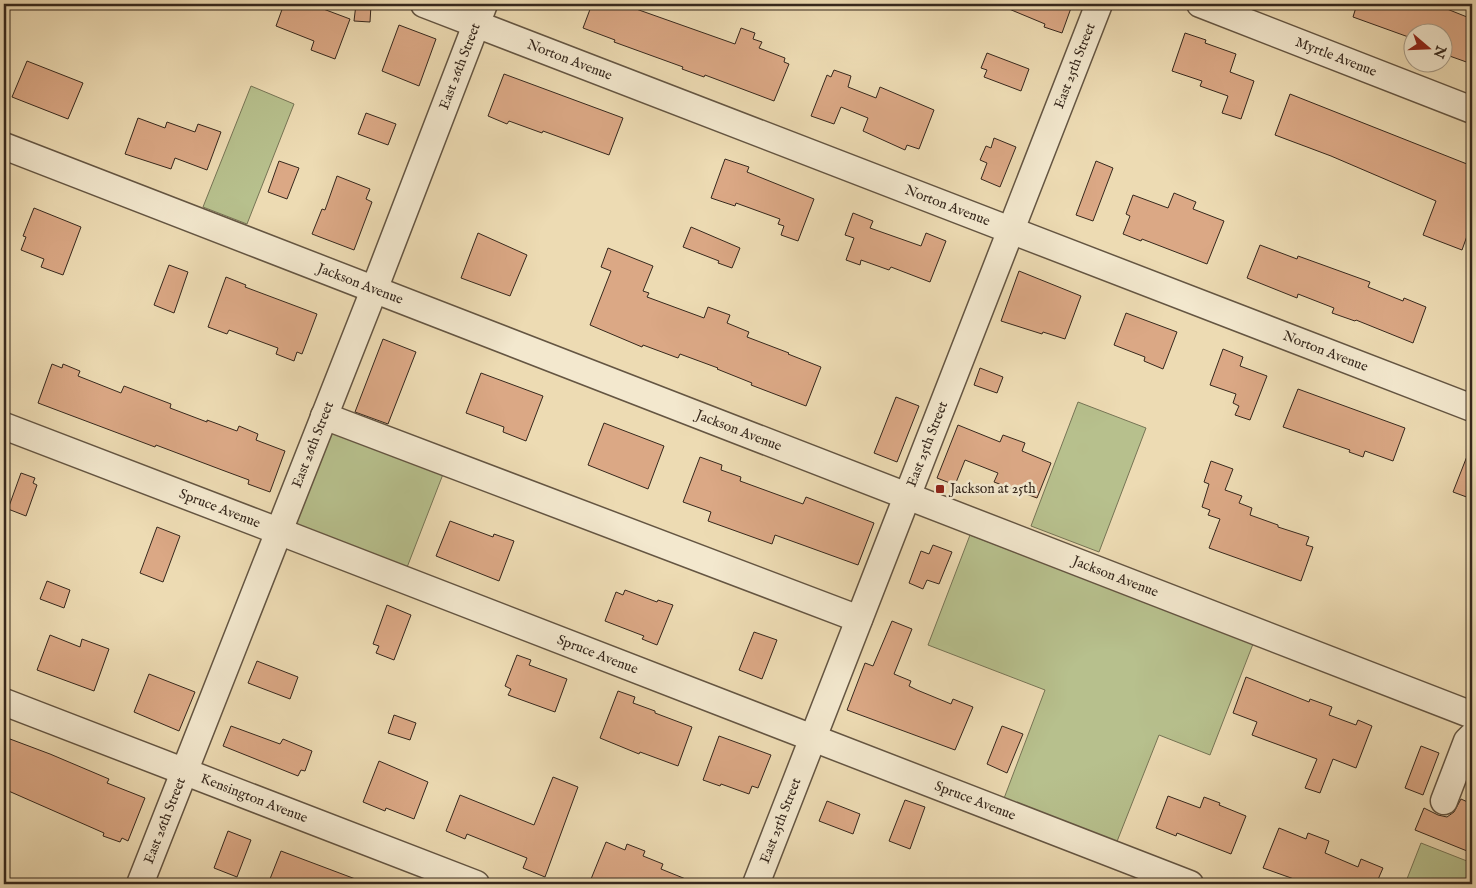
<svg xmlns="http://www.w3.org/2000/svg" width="1476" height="888" viewBox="0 0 1476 888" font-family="'IM FELL English',serif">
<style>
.green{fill:#b7c08d;stroke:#767455}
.building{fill:#dba885;stroke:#36281d}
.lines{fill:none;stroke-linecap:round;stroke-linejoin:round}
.minor-casing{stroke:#645542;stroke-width:29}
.minor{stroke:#f3e8ce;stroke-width:26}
.poi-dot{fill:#8f2418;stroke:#f3e8ce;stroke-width:2}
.labels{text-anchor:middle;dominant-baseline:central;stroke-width:5;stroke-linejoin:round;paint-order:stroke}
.street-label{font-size:14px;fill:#36281d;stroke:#f3e8ce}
.poi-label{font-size:14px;fill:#36281d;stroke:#f3e8ce;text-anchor:start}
</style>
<rect width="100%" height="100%" fill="#eddbb3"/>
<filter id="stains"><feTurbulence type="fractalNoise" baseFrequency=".004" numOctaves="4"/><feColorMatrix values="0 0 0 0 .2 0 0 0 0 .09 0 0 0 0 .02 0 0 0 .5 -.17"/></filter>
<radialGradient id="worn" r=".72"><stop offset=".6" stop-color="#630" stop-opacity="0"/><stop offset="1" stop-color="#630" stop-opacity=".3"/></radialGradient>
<path class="green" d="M 251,86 L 294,104 L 247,224 L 203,207 Z
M 1078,402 L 1146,428 L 1099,552 L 1031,526 Z
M 333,425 L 445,469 L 406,570 L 296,524 Z
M 970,535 L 1253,644 L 1210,755 L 1159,735 L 1116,844 L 1003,801 L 1045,690 L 928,645 Z
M 1421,843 L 1472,863 L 1472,884 L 1405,884 Z"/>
<path class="building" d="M 284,4 L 310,4 L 350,19 L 335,59 L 311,50 L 314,41 L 276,26 Z
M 356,4 L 371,5 L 370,22 L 354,21 Z
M 592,4 L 622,4 L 735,44 L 741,28 L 755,33 L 753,39 L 762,42 L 759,48 L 785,58 L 784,62 L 789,64 L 774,101 L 705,75 L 704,77 L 682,69 L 683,67 L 614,42 L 615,40 L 583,28 Z
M 997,4 L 1059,4 L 1071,8 L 1062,33 L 1044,27 L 1045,24 Z
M 1357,4 L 1449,4 L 1447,9 L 1472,19 L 1472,64 L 1444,54 L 1444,32 L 1414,32 L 1414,39 L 1353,17 Z
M 399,25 L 436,39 L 419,86 L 382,71 Z
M 1185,33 L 1206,40 L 1205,43 L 1236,54 L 1230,72 L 1254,81 L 1241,119 L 1222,113 L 1228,96 L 1200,86 L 1202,81 L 1172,71 Z
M 987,53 L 1029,69 L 1021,91 L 984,77 L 987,70 L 981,68 Z
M 27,61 L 83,83 L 68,119 L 12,97 Z
M 834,70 L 851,76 L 848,87 L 876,98 L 880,87 L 934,110 L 919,149 L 907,145 L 905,150 L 863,131 L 868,118 L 841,107 L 834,124 L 811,116 L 827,75 L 831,77 Z
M 504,74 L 623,118 L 609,155 L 543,131 L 542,133 L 509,121 L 507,124 L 488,116 Z
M 1290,94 L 1472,166 L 1472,222 L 1462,250 L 1423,235 L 1436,201 L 1331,156 L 1275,135 Z
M 366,113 L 396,124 L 388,145 L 358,134 Z
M 138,118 L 165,128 L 167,122 L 195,132 L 198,124 L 221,132 L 207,170 L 175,158 L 171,169 L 125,154 Z
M 994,138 L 1016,147 L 1000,187 L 981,179 L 987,163 L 980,160 L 986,146 L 991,148 Z
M 725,159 L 749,167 L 747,172 L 814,199 L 798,241 L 781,235 L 784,226 L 778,224 L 780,219 L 736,203 L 735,206 L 711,198 Z
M 279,161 L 299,168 L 287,199 L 268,192 Z
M 1096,161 L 1113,168 L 1093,221 L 1076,215 Z
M 337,176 L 370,189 L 366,199 L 372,202 L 354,250 L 312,234 L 322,209 L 325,210 Z
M 1174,193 L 1196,202 L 1193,209 L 1224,221 L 1207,264 L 1142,239 L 1141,241 L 1123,234 L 1130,216 L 1126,214 L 1133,195 L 1168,208 Z
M 34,208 L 81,227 L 63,275 L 41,267 L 44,259 L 21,250 L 26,237 L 23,236 Z
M 853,213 L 873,221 L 870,228 L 921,246 L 926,233 L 946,241 L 930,282 L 891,267 L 889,270 L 861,260 L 860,265 L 846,260 L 854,238 L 845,235 Z
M 691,227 L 740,248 L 732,268 L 718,263 L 719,261 L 683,247 Z
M 478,233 L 527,255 L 510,296 L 461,278 Z
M 1260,245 L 1297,259 L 1298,256 L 1370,282 L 1368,287 L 1403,301 L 1404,298 L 1426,307 L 1413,343 L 1356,320 L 1355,321 L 1332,313 L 1334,308 L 1298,294 L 1297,298 L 1247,278 Z
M 608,248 L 653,266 L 643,291 L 649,293 L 647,297 L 704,318 L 708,307 L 730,315 L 727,323 L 749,332 L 747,337 L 789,353 L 788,354 L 821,367 L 806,406 L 751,385 L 752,383 L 717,369 L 718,368 L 680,354 L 678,358 L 643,345 L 642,347 L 590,325 L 611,271 L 601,267 Z
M 169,265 L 188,272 L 174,313 L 154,305 Z
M 1019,271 L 1081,296 L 1065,339 L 1043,332 L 1042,334 L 1001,321 Z
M 226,277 L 246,285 L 245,287 L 317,314 L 302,354 L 297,352 L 294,361 L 276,354 L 278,348 L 229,330 L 227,334 L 208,327 Z
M 1126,313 L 1177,332 L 1163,369 L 1144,361 L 1145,357 L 1114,345 Z
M 383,339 L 416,352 L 388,424 L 355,412 Z
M 1223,349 L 1243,357 L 1240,366 L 1267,376 L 1250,420 L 1235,415 L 1239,406 L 1233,403 L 1236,394 L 1210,385 Z
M 52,364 L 62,368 L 63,364 L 80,371 L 78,376 L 121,393 L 124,386 L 171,404 L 170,408 L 207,422 L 207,420 L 237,431 L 239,426 L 258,434 L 256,440 L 285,451 L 270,492 L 248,484 L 249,480 L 222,470 L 156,445 L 155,447 L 38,403 Z
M 980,368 L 1003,377 L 997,393 L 974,385 Z
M 481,373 L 543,396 L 526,441 L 503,432 L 504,427 L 466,413 Z
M 1298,389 L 1405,428 L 1393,461 L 1365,451 L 1363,457 L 1349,452 L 1350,450 L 1283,427 Z
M 896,397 L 919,406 L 897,462 L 874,453 Z
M 604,423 L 664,446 L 648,489 L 588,465 Z
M 958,425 L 1000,442 L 1003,435 L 1025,443 L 1022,451 L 1051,463 L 1037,498 L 994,482 L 998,473 L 965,460 L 955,485 L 937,478 Z
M 1471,446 L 1472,446 L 1472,499 L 1453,492 Z
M 700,457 L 722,465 L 721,470 L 741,477 L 740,481 L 803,504 L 806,497 L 874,523 L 858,565 L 775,535 L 772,544 L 708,521 L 711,512 L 683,502 Z
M 1211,461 L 1233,469 L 1225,490 L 1242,496 L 1239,503 L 1252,508 L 1250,515 L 1278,525 L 1278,527 L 1309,537 L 1306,545 L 1313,547 L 1301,581 L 1209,548 L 1220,519 L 1208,515 L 1210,510 L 1202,507 L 1209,484 L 1204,482 Z
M 21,473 L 35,478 L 33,483 L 37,485 L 26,516 L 8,509 Z
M 450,521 L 493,537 L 494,534 L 514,541 L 499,581 L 436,556 Z
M 157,527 L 180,536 L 163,582 L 140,573 Z
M 933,545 L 952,552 L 939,584 L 927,580 L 923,589 L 909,583 L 921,551 L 929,554 Z
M 47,581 L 70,590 L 64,608 L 40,599 Z
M 625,590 L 657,602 L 658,600 L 673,605 L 657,645 L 642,639 L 644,636 L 605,621 L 616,592 L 623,595 Z
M 387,605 L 411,615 L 394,660 L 376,653 L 379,646 L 373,644 Z
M 892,621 L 912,629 L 894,674 L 911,681 L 909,686 L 917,690 L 951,704 L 953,699 L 973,707 L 955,750 L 847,710 L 865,663 L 873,666 Z
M 754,632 L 777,640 L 762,679 L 739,670 Z
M 50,635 L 80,647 L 82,639 L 109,649 L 94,691 L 37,670 Z
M 517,655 L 531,660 L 529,665 L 567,679 L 555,712 L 508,695 L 511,689 L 505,686 Z
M 257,661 L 298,677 L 290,699 L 248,683 Z
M 149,674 L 195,692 L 179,731 L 134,712 Z
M 1246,677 L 1309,702 L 1310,699 L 1332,707 L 1329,715 L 1356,725 L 1358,720 L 1372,726 L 1356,768 L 1333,759 L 1320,793 L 1305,788 L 1317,759 L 1252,735 L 1257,722 L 1233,713 Z
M 618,691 L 635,697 L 633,703 L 655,711 L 655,713 L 692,727 L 678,766 L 640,752 L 639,754 L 600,738 Z
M 394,715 L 416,723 L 410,740 L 388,733 Z
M 231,726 L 280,744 L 283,739 L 312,751 L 305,771 L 301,770 L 298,776 L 223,746 Z
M 1002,726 L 1023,734 L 1007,773 L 987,764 Z
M 719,736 L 771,755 L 758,788 L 752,786 L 749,794 L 721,784 L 720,786 L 703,780 Z
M 10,739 L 50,754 L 109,779 L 107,783 L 145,798 L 128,841 L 122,838 L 120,842 L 103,836 L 104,833 L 4,789 L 4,756 Z
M 1421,746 L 1439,753 L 1423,795 L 1405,788 Z
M 379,761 L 428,782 L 414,819 L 386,808 L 385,811 L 363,802 Z
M 553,777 L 578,787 L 545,877 L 523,868 L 527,858 L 467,834 L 465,839 L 446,831 L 460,795 L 534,825 Z
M 1168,796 L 1200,808 L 1204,797 L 1220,803 L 1219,805 L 1246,816 L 1231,854 L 1177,833 L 1176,836 L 1156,828 Z
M 1461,799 L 1472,804 L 1472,853 L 1415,830 L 1424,808 L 1438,815 L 1447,817 L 1454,812 Z
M 905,800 L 925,807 L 910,849 L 889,841 Z
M 827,801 L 860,814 L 853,834 L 819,821 Z
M 1279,828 L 1306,839 L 1308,833 L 1329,841 L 1325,853 L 1358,867 L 1361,859 L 1383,868 L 1376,884 L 1359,884 L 1347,880 L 1345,884 L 1308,884 L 1263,868 Z
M 228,831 L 251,840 L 237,877 L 214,868 Z
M 606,842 L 625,850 L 627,844 L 645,851 L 643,856 L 663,864 L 661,869 L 698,884 L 589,884 Z
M 281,851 L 366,883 L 366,884 L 268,884 Z"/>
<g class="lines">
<defs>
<g id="minor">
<path id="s1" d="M 424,4 L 1472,408"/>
<path id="s2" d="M 1200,4 L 1472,110"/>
<path id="s3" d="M 4,146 L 1472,715"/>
<path d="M 324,416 L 859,619"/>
<path id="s4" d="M 4,426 L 278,531 L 1190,884"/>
<path id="s5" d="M 4,702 L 476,884"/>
<path d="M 1444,801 L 1467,741 L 1472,736"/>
<path id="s6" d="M 140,884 L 374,290 L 484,4"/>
<path id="s7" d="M 756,884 L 1099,4"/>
</g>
</defs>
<use href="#minor" class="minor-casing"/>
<use href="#minor" class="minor"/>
</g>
<rect class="poi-dot" x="935" y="484" width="10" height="10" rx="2.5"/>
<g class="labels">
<g class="street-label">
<text stroke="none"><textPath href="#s2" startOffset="146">Myrtle Avenue</textPath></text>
<text stroke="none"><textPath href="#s1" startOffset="156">Norton Avenue</textPath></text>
<text stroke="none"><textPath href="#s6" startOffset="878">East 26th Street</textPath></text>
<text stroke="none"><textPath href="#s7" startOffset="878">East 25th Street</textPath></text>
<text stroke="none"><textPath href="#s1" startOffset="561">Norton Avenue</textPath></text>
<text stroke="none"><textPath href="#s3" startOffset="382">Jackson Avenue</textPath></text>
<text stroke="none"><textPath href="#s1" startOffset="966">Norton Avenue</textPath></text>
<text stroke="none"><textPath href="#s3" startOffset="788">Jackson Avenue</textPath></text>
<text stroke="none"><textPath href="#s6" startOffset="472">East 26th Street</textPath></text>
<text stroke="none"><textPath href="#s7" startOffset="472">East 25th Street</textPath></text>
<text stroke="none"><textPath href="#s4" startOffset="231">Spruce Avenue</textPath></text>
<text stroke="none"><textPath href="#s3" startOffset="1192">Jackson Avenue</textPath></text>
<text stroke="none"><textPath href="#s4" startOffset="636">Spruce Avenue</textPath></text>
<text stroke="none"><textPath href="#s5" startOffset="268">Kensington Avenue</textPath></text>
<text stroke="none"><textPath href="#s4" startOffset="1041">Spruce Avenue</textPath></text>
<text stroke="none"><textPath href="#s6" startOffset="68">East 26th Street</textPath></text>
<text stroke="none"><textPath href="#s7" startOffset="68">East 25th Street</textPath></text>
</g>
<g class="poi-label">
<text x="950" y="489">Jackson at 25th</text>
</g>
</g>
<rect width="1476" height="888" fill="none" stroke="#eddbb3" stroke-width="20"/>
<rect x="5" y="5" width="1466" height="878" fill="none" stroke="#36281d" stroke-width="2.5"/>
<rect x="10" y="10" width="1456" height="868" fill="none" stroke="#36281d"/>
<g transform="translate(1428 48) rotate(109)"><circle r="24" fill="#f3e8ce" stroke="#a79b87"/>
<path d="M0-4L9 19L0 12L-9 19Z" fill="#8f2418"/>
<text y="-8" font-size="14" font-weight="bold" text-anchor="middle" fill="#36281d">N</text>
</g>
<rect width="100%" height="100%" filter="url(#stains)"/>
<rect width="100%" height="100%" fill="url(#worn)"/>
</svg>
